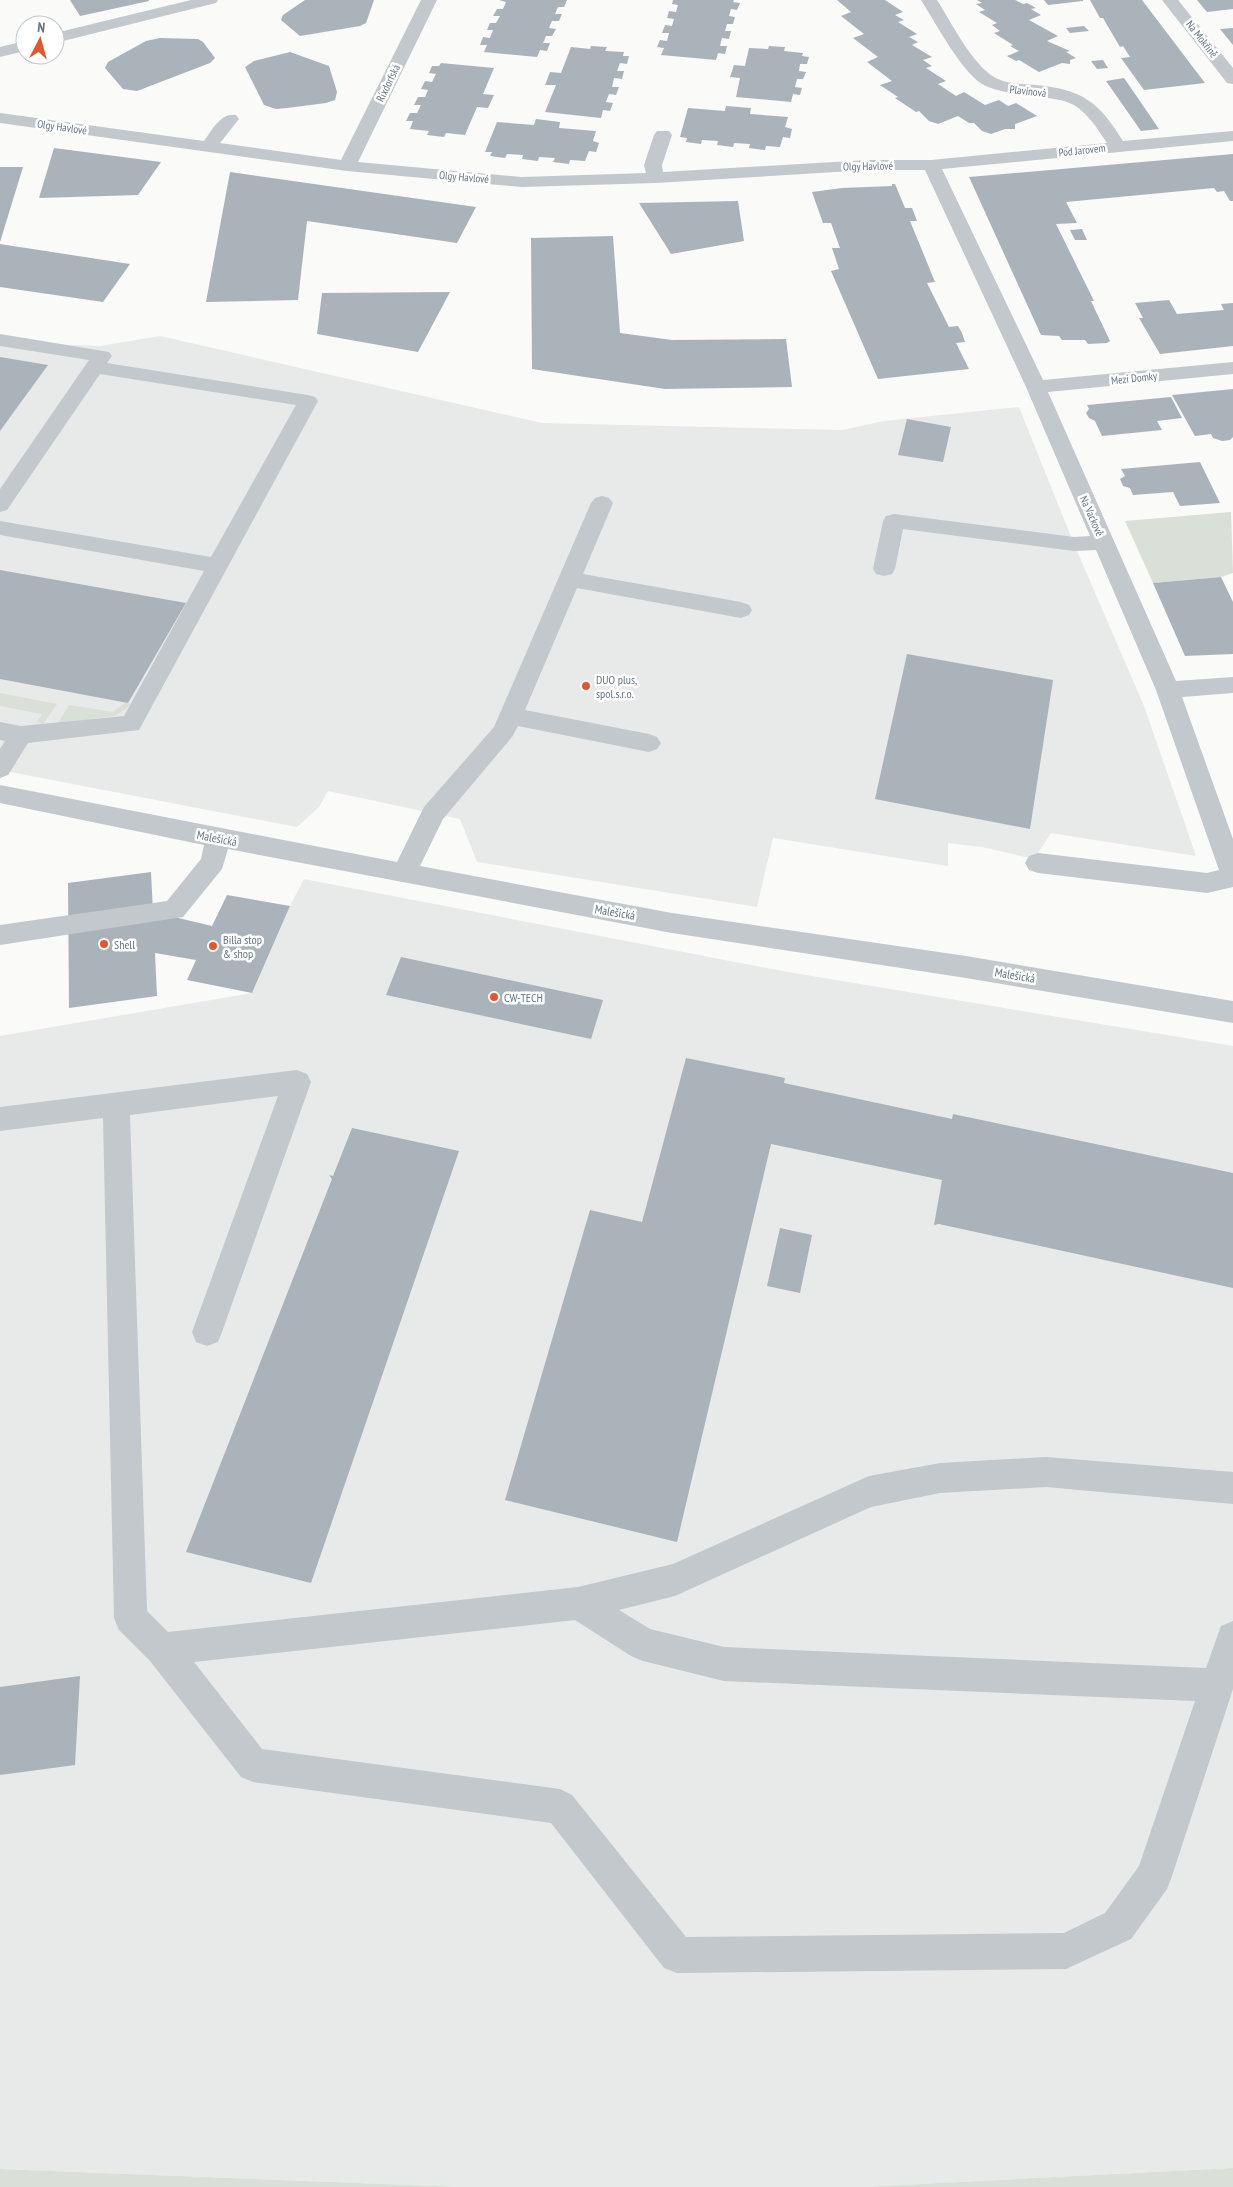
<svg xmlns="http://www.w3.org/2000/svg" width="1233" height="2187" viewBox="0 0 1233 2187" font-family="'PT Sans Narrow',sans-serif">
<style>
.built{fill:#e8e9e9}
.green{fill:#dadfd7}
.building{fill:#aab3b9}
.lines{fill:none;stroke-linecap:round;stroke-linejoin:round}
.minor{fill:#c3c8cc;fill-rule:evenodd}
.poi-dot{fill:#e4572e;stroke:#fff;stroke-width:2}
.labels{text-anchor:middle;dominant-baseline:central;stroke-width:5;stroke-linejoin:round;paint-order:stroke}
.far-street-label{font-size:11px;fill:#657683;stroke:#fff}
.poi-label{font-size:12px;fill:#657683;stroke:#fff;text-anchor:start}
.street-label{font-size:12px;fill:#657683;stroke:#fff}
</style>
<rect width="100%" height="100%" fill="#fafaf8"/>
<path class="built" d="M 160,336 L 542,423 L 842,430 L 884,421 L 1019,407 L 1074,544 L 1144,706 L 1196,856 L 1051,833 L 1034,859 L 982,847 L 948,843 L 948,866 L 773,838 L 757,907 L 477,862 L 460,819 L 328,791 L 319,807 L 297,827 L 0,770 L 0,342 L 100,346 Z
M 304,879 L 788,972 L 1233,1046 L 1233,2168 L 862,2187 L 462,2187 L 0,2169 L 0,1036 L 252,993 L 290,906 Z"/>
<path class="green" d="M 1231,512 L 1233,573 L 1221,577 L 1153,583 L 1125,521 Z
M 0,693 L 57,704 L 43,724 L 37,722 L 42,714 L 0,706 Z
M 125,703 L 132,704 L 115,716 L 58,723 L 69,705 L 113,712 Z
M 1233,2168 L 1233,2187 L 862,2187 Z
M 0,2169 L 462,2187 L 0,2187 Z"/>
<path class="building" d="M 70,0 L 149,0 L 149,1 L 80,16 Z
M 305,0 L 374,0 L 366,23 L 360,26 L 300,36 L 281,20 L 283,15 Z
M 499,0 L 567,0 L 564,7 L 558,7 L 555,14 L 562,14 L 559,21 L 552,21 L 549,28 L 556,29 L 552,36 L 546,36 L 543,43 L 550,43 L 547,51 L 540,50 L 537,57 L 484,52 L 487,45 L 480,45 L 483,37 L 490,38 L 493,30 L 487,30 L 490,23 L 496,23 L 500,16 L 493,16 L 497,9 L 503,9 L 506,2 Z
M 673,0 L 734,0 L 733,2 L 740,3 L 737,10 L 731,9 L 729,16 L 735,17 L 733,24 L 727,24 L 725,31 L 731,31 L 729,39 L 722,38 L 720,46 L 727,46 L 725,54 L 718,53 L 716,60 L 661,55 L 664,48 L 657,47 L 660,40 L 667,41 L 669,33 L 662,33 L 665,25 L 672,26 L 674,19 L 667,18 L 669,11 L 676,12 L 678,5 L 672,4 Z
M 837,0 L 885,0 L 903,12 L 895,15 L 904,20 L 898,22 L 917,34 L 909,37 L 918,42 L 912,45 L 932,57 L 923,60 L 932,66 L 926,68 L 946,81 L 938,84 L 956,96 L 964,92 L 985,105 L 999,100 L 1008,106 L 1016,103 L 1037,116 L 1015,124 L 1015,129 L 1005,129 L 991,134 L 982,131 L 974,123 L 969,123 L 958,116 L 938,124 L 929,121 L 919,111 L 916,112 L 895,98 L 898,97 L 880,85 L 892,81 L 867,62 L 878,57 L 853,38 L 864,34 L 841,16 L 851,12 Z
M 977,0 L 1015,0 L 1023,4 L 1027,3 L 1036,8 L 1031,9 L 1041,15 L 1029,20 L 1058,36 L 1047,41 L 1070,51 L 1066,52 L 1076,58 L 1070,60 L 1070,64 L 1062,63 L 1039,72 L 1019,60 L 1016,61 L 1007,56 L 1019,51 L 1010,46 L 1013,45 L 994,33 L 1000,31 L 992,25 L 997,23 L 979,12 L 985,10 L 976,4 L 982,3 Z
M 1044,0 L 1083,0 L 1083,1 L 1048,5 Z
M 1090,0 L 1142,0 L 1205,83 L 1144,90 L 1121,58 L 1130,57 L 1123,46 L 1120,47 L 1103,18 L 1100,18 Z
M 1197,0 L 1233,0 L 1233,9 L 1207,12 Z
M 1084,26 L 1089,31 L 1070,33 L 1066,28 Z
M 1233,28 L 1233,45 L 1220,29 Z
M 160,38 L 198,39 L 203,42 L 215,58 L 210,63 L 137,91 L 123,89 L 105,68 L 108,62 L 146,41 Z
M 591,46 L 607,47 L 605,51 L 624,52 L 623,56 L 629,56 L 627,64 L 620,63 L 617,71 L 624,71 L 622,79 L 614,78 L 612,87 L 619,87 L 616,95 L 609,94 L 606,102 L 613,103 L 610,111 L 603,110 L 601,118 L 545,112 L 556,85 L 545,85 L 550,72 L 561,73 L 571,47 L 590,49 Z
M 769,46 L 785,47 L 784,51 L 803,53 L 802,56 L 809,57 L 807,64 L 800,64 L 799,71 L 806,72 L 803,79 L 797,79 L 795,87 L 802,88 L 800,95 L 793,94 L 791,102 L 736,97 L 740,78 L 730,77 L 734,65 L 745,66 L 749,48 L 768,49 Z
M 290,52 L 329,66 L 337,92 L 335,100 L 326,103 L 287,108 L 276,109 L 264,105 L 245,67 L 254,61 Z
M 1103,60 L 1108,68 L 1097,69 L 1091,61 Z
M 441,63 L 494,68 L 483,94 L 494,95 L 488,108 L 477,107 L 465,135 L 446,133 L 444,137 L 427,135 L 429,131 L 410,129 L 413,121 L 406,121 L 410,113 L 417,113 L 421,105 L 414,105 L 418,97 L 425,97 L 428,90 L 421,89 L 425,81 L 432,82 L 436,74 L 429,73 L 432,66 L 439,66 Z
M 1124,78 L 1133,91 L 1159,129 L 1141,131 L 1106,81 Z
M 726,106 L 751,108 L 750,114 L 788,117 L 785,127 L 792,129 L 790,138 L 783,137 L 780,147 L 766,146 L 765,150 L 749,148 L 750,144 L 734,143 L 733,147 L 717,145 L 718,141 L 702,140 L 701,144 L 686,142 L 687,138 L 680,137 L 688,108 L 725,111 Z
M 536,119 L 560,122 L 559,128 L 596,131 L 593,141 L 599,143 L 596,152 L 589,151 L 585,161 L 570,160 L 569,164 L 553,162 L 555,158 L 539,157 L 538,161 L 522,159 L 523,155 L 507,154 L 505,158 L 490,156 L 492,152 L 485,152 L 497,122 L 534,125 Z
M 54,148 L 161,162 L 138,195 L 39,198 Z
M 1233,154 L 1233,201 L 1230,201 L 1224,191 L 1217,192 L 1214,188 L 1066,202 L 1077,223 L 1056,224 L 1094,301 L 1091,301 L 1110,341 L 1107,343 L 1088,344 L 1085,340 L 1062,340 L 1059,336 L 1041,335 L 969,177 Z
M 0,167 L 23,167 L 0,242 Z
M 230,172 L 476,207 L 457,243 L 307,221 L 298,300 L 206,302 Z
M 892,184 L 895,184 L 905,208 L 912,208 L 917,221 L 910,221 L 935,282 L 927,283 L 949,327 L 958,326 L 962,333 L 965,342 L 956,343 L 969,369 L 878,379 L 831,271 L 839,269 L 832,248 L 840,248 L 831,223 L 823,223 L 812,192 L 842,188 L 892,186 Z
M 738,201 L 744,241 L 671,254 L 639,203 Z
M 1082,229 L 1087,240 L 1075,240 L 1070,230 Z
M 613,236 L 620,333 L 672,340 L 786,339 L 792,387 L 665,389 L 532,369 L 531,238 Z
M 0,244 L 130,264 L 103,302 L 0,287 Z
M 450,292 L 418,352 L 317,334 L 322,293 Z
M 1169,300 L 1177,314 L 1224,310 L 1221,304 L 1233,303 L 1233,346 L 1160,354 L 1139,318 L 1143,318 L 1135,303 Z
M 0,357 L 48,365 L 0,431 Z
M 1233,389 L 1233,437 L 1230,440 L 1222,441 L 1213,438 L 1211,434 L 1195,436 L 1172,395 Z
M 1171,397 L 1182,418 L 1157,421 L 1162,430 L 1102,436 L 1095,421 L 1089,418 L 1086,413 L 1089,409 L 1087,405 Z
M 907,419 L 951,427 L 943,462 L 898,455 Z
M 1200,462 L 1220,503 L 1180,506 L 1173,492 L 1133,495 L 1130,488 L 1123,486 L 1120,479 L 1125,476 L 1121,469 Z
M 0,570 L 186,603 L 128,703 L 0,679 Z
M 1221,577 L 1233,602 L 1233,654 L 1185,656 L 1153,583 Z
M 907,654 L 1053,680 L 1030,829 L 875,799 Z
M 151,872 L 153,912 L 212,926 L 227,895 L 290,906 L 252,993 L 187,980 L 196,960 L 155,953 L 157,996 L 69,1008 L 68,883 Z
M 401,957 L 603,1000 L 591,1039 L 386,995 Z
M 686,1058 L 785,1078 L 784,1083 L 952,1119 L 953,1114 L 1233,1173 L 1233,1288 L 939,1224 L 934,1225 L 942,1180 L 771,1144 L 677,1542 L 505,1500 L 590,1210 L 642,1222 Z
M 352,1128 L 459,1151 L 311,1583 L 186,1552 L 332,1179 L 329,1175 L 333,1176 Z
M 780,1228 L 812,1235 L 800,1293 L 767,1286 Z
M 80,1676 L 75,1765 L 0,1775 L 0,1687 Z"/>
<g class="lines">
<path class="minor" d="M 191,0 L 218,0 L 216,3 L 55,43 L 55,33 Z
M 421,0 L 437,0 L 358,162 L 522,177 L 646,173 L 644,165 L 654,135 L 657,131 L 669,131 L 672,135 L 662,165 L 663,172 L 868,160 L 931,160 L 1107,143 C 1074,90 1065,103 1011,93 C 1001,91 991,89 982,84 C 961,71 935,22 921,0 L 937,0 C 951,22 972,64 994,77 C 1006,84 1021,84 1035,85 C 1082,89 1099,102 1123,141 L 1233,131 L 1233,141 L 942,169 L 1043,380 L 1233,362 L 1233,374 L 1048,392 L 1176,681 L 1233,677 L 1233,693 L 1182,697 L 1233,839 L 1233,887 L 1207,893 L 1038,873 L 1029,870 L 1025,863 L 1029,856 L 1038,853 L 1207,873 L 1219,870 L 1156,690 L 1096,550 L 1074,551 L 903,529 L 895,569 L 892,574 L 884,576 L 876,574 L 873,569 L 883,521 L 886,516 L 894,514 L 1074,537 L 1090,536 L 1026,387 L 925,170 L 868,170 L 656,183 L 522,187 L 347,171 L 0,123 L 0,113 L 204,141 C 212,130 221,112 236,115 L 239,119 L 220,143 L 341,160 Z
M 1162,0 L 1178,0 L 1233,68 L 1233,84 L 1227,83 Z
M 25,41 L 25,51 L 0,57 L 0,47 Z
M 0,334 L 109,352 L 112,356 L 107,363 L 308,395 L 315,397 L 318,401 L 139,730 L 28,743 L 8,775 L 0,778 L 0,749 L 5,741 L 0,740 L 0,722 L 21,726 L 124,716 L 204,571 L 0,535 L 0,521 L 211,557 L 296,405 L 100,374 L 7,510 L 0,512 L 0,489 L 89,360 L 0,346 Z
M 602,496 L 609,498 L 613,503 L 583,574 L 741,602 L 749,605 L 752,610 L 749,615 L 741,618 L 577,588 L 525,710 L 649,734 L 657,737 L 661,743 L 657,749 L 649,752 L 518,726 L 512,737 L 443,819 L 420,866 L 672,913 L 966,956 L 1233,1001 L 1233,1023 L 966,978 L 672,933 L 228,849 L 222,869 L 183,917 L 0,945 L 0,925 L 167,901 L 201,859 L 204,845 L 0,803 L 0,785 L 397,862 L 424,807 L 494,727 L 591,503 L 595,498 Z
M 297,1070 L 307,1074 L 311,1082 L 222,1332 L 218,1342 L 207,1346 L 196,1342 L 192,1332 L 278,1096 L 130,1115 L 147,1611 L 168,1632 L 578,1587 L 673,1564 L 869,1476 L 940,1463 L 1046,1457 L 1233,1472 L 1233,1504 L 1046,1487 L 940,1493 L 871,1507 L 675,1596 L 619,1610 L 650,1629 L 724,1647 L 1206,1668 L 1221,1626 L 1233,1621 L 1233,1689 L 1172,1876 L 1167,1889 L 1131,1939 L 1066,1969 L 677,1973 L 664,1968 L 551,1823 L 253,1782 L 241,1777 L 150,1661 L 119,1630 L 114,1618 L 103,1118 L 0,1131 L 0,1107 ZM 575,1620 L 631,1656 L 643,1661 L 724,1681 L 1195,1701 L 1139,1866 L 1105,1913 L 1064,1933 L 686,1937 L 572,1795 L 560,1789 L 262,1749 L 194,1662 Z"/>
</g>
<g class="poi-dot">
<circle cx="586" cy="686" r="5"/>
<circle cx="104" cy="944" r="5"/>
<circle cx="213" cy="946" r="5"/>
<circle cx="494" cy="997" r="5"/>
</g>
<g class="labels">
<g class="far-street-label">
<text transform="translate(1202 39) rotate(52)">Na Mokřině</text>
<text transform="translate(388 83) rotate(-64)">Rixdorfská</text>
<text transform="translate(1028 91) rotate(6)">Plavínová</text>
<text transform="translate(62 127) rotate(8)">Olgy Havlové</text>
<text transform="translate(1082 150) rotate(-6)">Pod Jarovem</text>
<text transform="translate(868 166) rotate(-1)">Olgy Havlové</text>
<text transform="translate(464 177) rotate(5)">Olgy Havlové</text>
<text transform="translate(1134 378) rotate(-6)">Mezi Domky</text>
<text transform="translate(1092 516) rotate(66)">Na Vackově</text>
</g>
<g class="poi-label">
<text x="596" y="679">DUO plus,<tspan x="596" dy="14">spol.s.r.o.</tspan></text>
<text x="223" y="939">Billa stop<tspan x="223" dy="14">&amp; shop</tspan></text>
<text x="114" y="944">Shell</text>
<text x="504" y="997">CW-TECH</text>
</g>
<g class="street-label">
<text transform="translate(217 838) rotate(11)">Malešická</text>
<text transform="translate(615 912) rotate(10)">Malešická</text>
<text transform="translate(1015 975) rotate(10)">Malešická</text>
</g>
</g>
<g transform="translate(40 40) rotate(6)"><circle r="24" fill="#ffffff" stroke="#c1c8cd"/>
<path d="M0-4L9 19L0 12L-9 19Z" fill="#e4572e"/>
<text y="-8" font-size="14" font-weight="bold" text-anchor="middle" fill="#657683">N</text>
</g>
</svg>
